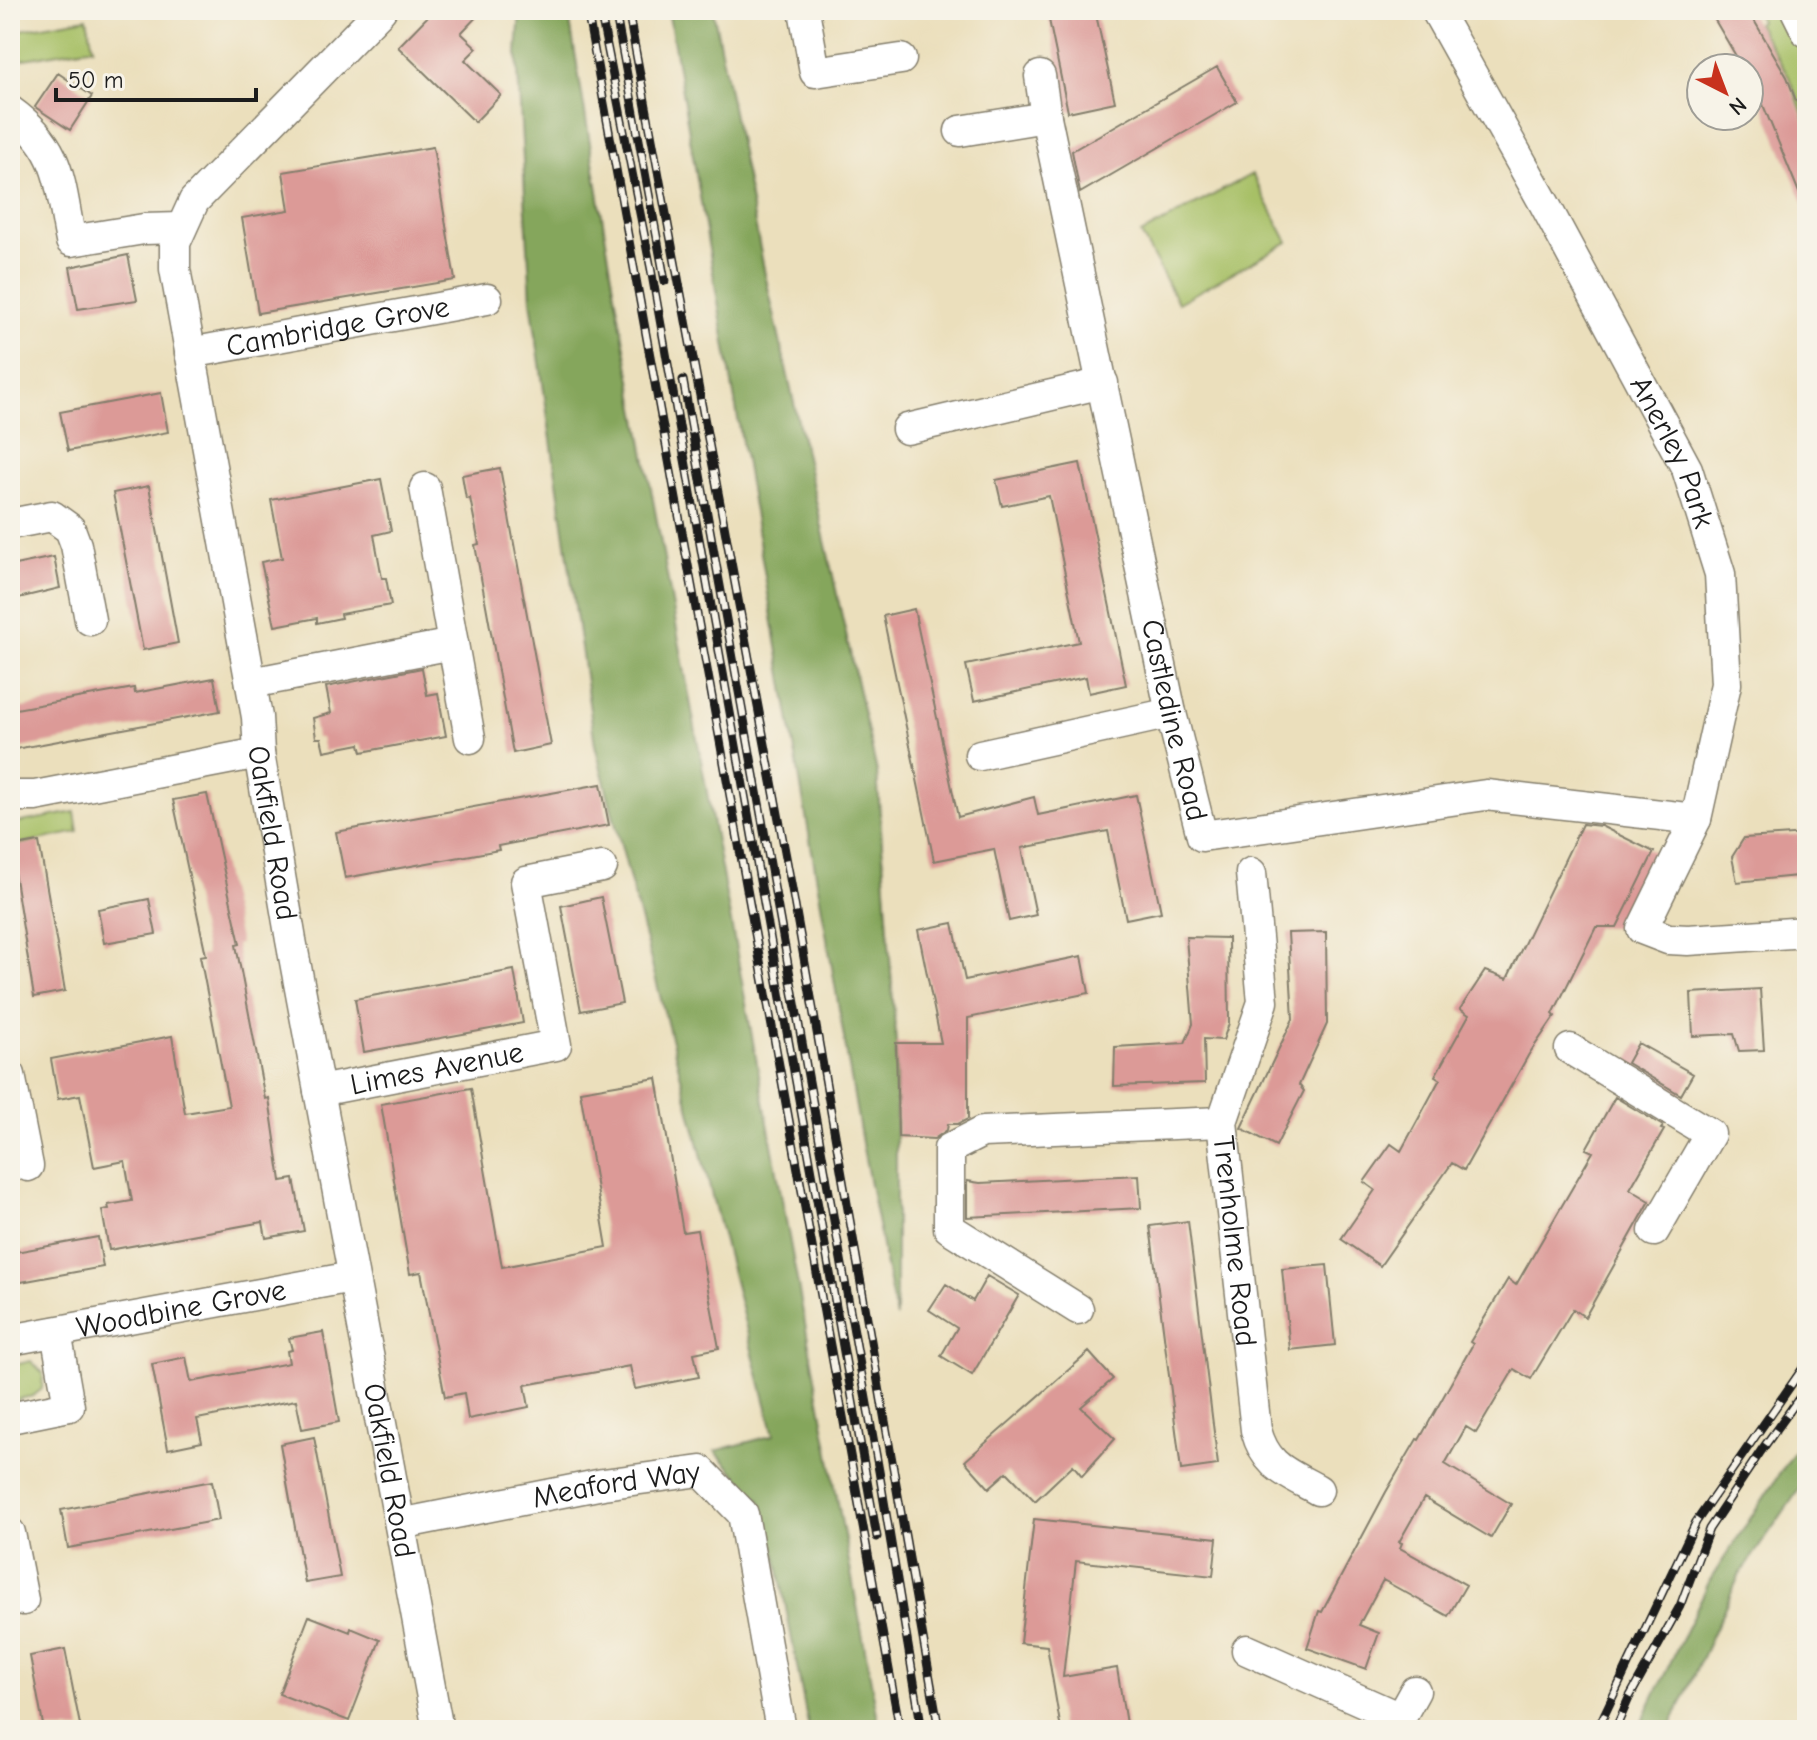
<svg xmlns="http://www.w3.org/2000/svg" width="1817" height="1740" viewBox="0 0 1817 1740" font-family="'Comic Neue',sans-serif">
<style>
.green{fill:#a7c066;stroke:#626e41;stroke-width:2}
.forest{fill:#85a65b;stroke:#50613c;stroke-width:2}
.building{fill:#dc9a97}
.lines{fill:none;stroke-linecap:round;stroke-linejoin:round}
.minor-casing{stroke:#847e6c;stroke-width:33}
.minor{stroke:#fff;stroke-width:30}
.rail-casing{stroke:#1c1c1c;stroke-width:9}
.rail{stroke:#f7f3e8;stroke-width:6;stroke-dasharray:18;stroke-linecap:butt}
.labels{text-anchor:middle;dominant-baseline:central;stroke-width:7;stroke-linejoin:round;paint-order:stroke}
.street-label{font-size:30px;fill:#1c1c1c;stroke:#f7f3e8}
</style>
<rect width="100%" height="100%" fill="#f7f3e8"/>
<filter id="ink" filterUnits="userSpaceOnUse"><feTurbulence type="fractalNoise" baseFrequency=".0125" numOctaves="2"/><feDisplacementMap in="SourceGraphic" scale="16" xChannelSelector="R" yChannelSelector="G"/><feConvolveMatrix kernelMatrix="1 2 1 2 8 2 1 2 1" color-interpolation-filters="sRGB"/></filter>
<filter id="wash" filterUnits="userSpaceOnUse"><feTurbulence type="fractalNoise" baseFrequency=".006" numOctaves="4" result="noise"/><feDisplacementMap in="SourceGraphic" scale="32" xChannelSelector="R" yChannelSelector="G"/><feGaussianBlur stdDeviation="1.8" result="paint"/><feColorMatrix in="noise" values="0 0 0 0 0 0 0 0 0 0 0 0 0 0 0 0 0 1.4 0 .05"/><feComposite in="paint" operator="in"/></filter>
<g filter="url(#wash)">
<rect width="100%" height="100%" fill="#ebdfbc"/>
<path class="green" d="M 1754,10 L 1790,10 L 1807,44 L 1807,125 L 1789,77 L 1757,23 L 1760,21 Z
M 87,18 L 93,47 L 13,61 L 10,32 Z
M 1252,174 L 1288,242 L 1178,303 L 1141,234 Z
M 75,812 L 78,832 L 10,846 L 10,824 Z
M 31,1361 L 43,1373 L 42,1389 L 33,1396 L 18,1399 L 18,1403 L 10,1403 L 10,1366 Z"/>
<path class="forest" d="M 520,10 L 568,10 L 614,288 L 880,1730 L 809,1730 L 776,1555 L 761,1502 L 715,1451 L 774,1435 L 595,745 L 531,301 L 517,54 Z
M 668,10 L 713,10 L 765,274 L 877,772 L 896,1043 L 896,1318 L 862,1143 Z
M 1807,1432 L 1807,1478 L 1739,1576 L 1669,1730 L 1638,1730 L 1710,1580 Z"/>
<g id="blocks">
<path class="building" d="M 434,10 L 483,10 L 461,33 L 477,48 L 465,60 L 501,95 L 475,122 L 398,47 Z
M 1047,10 L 1095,10 L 1115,102 L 1068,112 Z
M 1709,10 L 1748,10 L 1787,77 L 1807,130 L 1807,212 L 1759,95 L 1749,78 L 1749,68 L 1743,68 Z
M 1217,67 L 1237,102 L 1080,193 L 1072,151 Z
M 58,73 L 92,96 L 70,130 L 35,107 Z
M 433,147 L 455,280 L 258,313 L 242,218 L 289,210 L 283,172 Z
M 128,255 L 137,300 L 78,309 L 70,267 Z
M 161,393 L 168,432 L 68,451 L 60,412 Z
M 1080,463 L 1126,685 L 1089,693 L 1086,677 L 974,701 L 966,665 L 1079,642 L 1049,496 L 1002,506 L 996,480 Z
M 500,468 L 551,745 L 513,753 L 475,545 L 479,544 L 470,498 L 466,499 L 462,475 Z
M 381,479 L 391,531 L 374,535 L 382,578 L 386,578 L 391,605 L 340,614 L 341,618 L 317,623 L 317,618 L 275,626 L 261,562 L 282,558 L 271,500 Z
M 149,486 L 178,643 L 143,650 L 113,493 Z
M 54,557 L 60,588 L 10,600 L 10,566 Z
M 914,609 L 958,817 L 1034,797 L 1038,815 L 1136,795 L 1161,912 L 1126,919 L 1108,831 L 1022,848 L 1036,915 L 1009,921 L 994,849 L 934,861 L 883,616 Z
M 422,668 L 427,695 L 438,693 L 446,736 L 362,752 L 360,744 L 324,751 L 321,738 L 316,738 L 313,718 L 331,713 L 326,687 Z
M 214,678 L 220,711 L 10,750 L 10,710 L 134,688 L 135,693 Z
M 601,784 L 609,825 L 498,846 L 499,850 L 345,878 L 336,832 Z
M 207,794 L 240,944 L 236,945 L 265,1099 L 269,1098 L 281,1181 L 294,1179 L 304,1231 L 266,1238 L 263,1222 L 109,1250 L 102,1210 L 109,1209 L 108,1205 L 132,1201 L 125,1161 L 94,1167 L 80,1095 L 58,1099 L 51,1059 L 172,1036 L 185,1113 L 229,1106 L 200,956 L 206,955 L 173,800 Z
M 1582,824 L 1601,826 L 1654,852 L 1617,927 L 1596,927 L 1553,1014 L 1555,1016 L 1529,1054 L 1464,1170 L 1452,1163 L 1380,1266 L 1341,1239 L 1375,1190 L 1364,1182 L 1391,1144 L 1401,1151 L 1440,1079 L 1435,1076 L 1469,1015 L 1460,1009 L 1485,971 L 1507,979 Z
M 1807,834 L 1807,875 L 1737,882 L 1732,857 L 1744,838 Z
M 39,842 L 65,991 L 34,997 L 10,847 Z
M 601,897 L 622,1003 L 581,1011 L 561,906 Z
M 149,899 L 156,934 L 104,943 L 98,909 Z
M 953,923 L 965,980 L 1082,956 L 1089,993 L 968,1018 L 968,1119 L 958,1124 L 948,1124 L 947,1130 L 934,1139 L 898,1137 L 896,1043 L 941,1043 L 918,930 Z
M 1326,932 L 1327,1024 L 1299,1085 L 1304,1091 L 1276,1146 L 1241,1128 L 1293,1019 L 1288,933 Z
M 1186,937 L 1228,938 L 1229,1023 L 1223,1040 L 1204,1039 L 1205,1083 L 1114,1086 L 1115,1047 L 1185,1043 L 1193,1024 Z
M 514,970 L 523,1023 L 364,1052 L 355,999 Z
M 1760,989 L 1764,1050 L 1739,1051 L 1734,1034 L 1693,1036 L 1691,993 Z
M 1638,1043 L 1693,1074 L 1681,1095 L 1627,1063 Z
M 657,1078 L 683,1232 L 697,1230 L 719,1348 L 694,1353 L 699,1377 L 635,1389 L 630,1366 L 525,1385 L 529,1407 L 468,1419 L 464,1393 L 445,1397 L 421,1272 L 410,1274 L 381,1104 L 471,1088 L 502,1267 L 607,1247 L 580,1091 Z
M 1615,1097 L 1663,1126 L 1661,1129 L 1664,1130 L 1630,1189 L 1650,1201 L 1585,1317 L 1573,1309 L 1531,1379 L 1514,1369 L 1476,1433 L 1466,1427 L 1445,1464 L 1511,1504 L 1491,1538 L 1424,1498 L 1399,1542 L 1402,1543 L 1400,1548 L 1466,1585 L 1448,1616 L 1383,1580 L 1359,1625 L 1379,1633 L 1366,1669 L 1307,1648 L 1319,1611 L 1322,1612 L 1386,1492 L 1417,1439 L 1419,1440 L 1473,1344 L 1470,1342 L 1508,1279 L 1516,1285 L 1593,1152 L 1586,1149 Z
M 1139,1175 L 1141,1208 L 967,1217 L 967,1181 L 980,1183 Z
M 1188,1221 L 1218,1465 L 1181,1470 L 1150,1226 Z
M 98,1237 L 103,1267 L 10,1284 L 10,1253 Z
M 1327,1265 L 1335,1345 L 1290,1350 L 1282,1269 Z
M 987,1276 L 1019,1295 L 972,1375 L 941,1356 L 957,1328 L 929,1310 L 946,1284 L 973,1301 Z
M 323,1332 L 339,1422 L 302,1429 L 296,1400 L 197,1419 L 202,1442 L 168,1449 L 152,1364 L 186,1357 L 191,1382 L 289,1363 L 287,1351 L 292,1350 L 289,1338 Z
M 1089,1352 L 1113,1379 L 1081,1407 L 1115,1439 L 1082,1476 L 1073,1465 L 1035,1501 L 1007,1472 L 989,1488 L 965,1461 Z
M 314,1437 L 340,1577 L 305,1583 L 280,1444 Z
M 212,1481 L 219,1520 L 68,1548 L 61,1510 Z
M 1034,1519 L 1217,1538 L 1213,1576 L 1076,1561 L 1063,1677 L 1117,1668 L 1127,1730 L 1061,1730 L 1047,1646 L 1020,1643 Z
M 309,1616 L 350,1632 L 351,1628 L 380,1640 L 349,1721 L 279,1694 Z
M 65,1649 L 81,1730 L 44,1730 L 30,1656 Z"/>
</g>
</g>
<g filter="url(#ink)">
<use href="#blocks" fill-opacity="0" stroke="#847e6c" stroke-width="2"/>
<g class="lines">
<defs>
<g id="minor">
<path id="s1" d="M 381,10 L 194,201 L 175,243 L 175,269 L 257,717 L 259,753 L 291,940 L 438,1730"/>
<path d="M 804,10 L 815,72 L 901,59"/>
<path id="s2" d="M 1436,10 L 1544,203 L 1687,469 L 1720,574 L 1726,684 L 1696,819 L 1642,929 L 1668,939 L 1688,940 L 1807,932"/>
<path d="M 1796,10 L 1807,32"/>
<path id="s3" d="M 1040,76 L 1046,117 L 1171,713 L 1202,836 L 1486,795 L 1696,819"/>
<path d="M 10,111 C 62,148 59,183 71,241 L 144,229 L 180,228"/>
<path d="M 960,131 L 1046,117"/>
<path id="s4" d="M 190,353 L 487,299"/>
<path d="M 907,429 L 1103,383"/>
<path d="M 425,488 L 470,738"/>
<path d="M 10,524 L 52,516 L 70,529 L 76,545 L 90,620"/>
<path d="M 251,683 L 453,644"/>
<path d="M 980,755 L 1171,713"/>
<path d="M 10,796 L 35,796 L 259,753"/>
<path id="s5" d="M 1251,873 L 1263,1002 L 1222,1122 L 1256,1430 C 1266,1467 1286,1472 1318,1490"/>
<path d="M 1570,1049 L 1710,1134 L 1654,1231"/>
<path d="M 10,1075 L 28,1166"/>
<path id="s6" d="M 319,1091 L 556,1045 L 526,882 L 602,867"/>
<path d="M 1078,1309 L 949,1228 L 949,1149 L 982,1132 L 1222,1122"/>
<path id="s7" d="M 10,1340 L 352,1277"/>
<path d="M 10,1418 L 69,1406 L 56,1332"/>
<path id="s8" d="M 400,1524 L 603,1484 L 701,1471 L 743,1514 L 781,1730"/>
<path d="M 10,1533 L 23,1600"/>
<path d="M 1247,1650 L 1400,1718 L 1415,1691"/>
</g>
</defs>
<use href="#minor" class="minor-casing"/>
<use href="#minor" class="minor"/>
<defs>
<path id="rail" d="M 587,10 L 900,1730
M 600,10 L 651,269 L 877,1537
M 615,10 L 665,281
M 628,10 L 792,889 L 939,1730
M 683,380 L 879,1471 L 922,1730
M 1597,1730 L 1696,1522 L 1807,1362
M 1615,1730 L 1629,1698 L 1680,1606 L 1709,1529 L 1761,1451 L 1807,1387"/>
</defs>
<use href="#rail" class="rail-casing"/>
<use href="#rail" class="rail"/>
</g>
</g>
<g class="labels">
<g class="street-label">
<text stroke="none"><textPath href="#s4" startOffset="150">Cambridge Grove</textPath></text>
<text stroke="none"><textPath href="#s2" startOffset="502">Anerley Park</textPath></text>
<text stroke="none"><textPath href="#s3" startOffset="658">Castledine Road</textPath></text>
<text stroke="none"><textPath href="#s1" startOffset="912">Oakfield Road</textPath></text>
<text stroke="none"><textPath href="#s6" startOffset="120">Limes Avenue</textPath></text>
<text stroke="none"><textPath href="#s5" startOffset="376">Trenholme Road</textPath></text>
<text stroke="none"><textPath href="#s7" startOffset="174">Woodbine Grove</textPath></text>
<text stroke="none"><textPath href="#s1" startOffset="1560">Oakfield Road</textPath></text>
<text stroke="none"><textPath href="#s8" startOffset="220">Meaford Way</textPath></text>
</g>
</g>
<rect width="1817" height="1740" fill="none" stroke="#f7f3e8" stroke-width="40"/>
<g transform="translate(1725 92) rotate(138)"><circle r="38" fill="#f7f3e8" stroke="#9f9d96" stroke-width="2"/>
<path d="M0-6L14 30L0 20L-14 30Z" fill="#c8321e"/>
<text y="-12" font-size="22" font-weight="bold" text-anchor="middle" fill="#1c1c1c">N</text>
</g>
<path d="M56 88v12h200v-12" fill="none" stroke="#1c1c1c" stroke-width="4"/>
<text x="68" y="88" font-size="24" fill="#1c1c1c" stroke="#f7f3e8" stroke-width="6" paint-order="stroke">50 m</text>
</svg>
